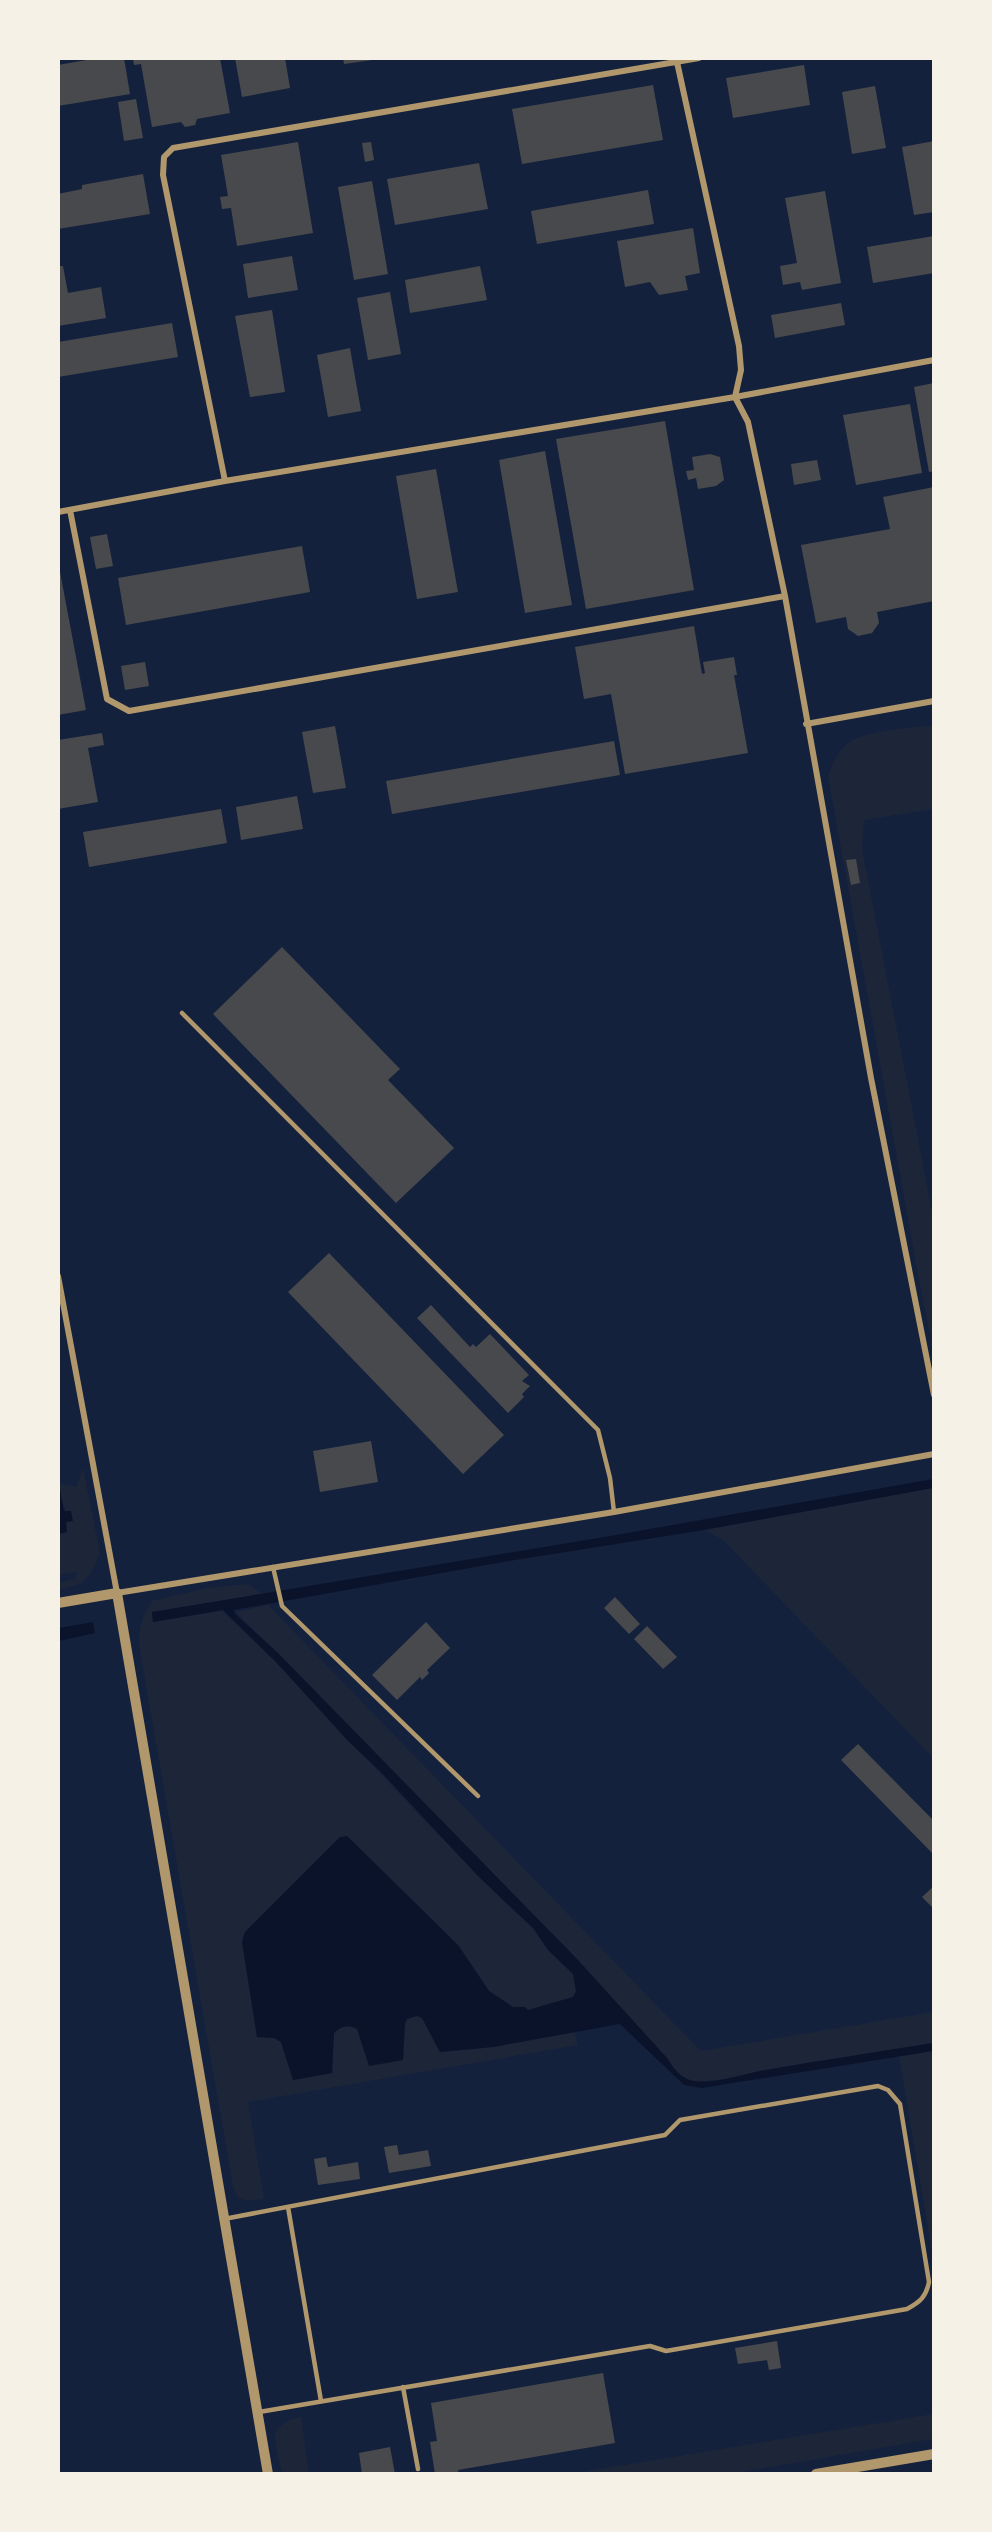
<svg xmlns="http://www.w3.org/2000/svg" width="992" height="2532" viewBox="0 0 992 2532" font-family="'Varela Round',sans-serif">
<style>
.green{fill:#1d2539}
.water{fill:#0b132b}
.building{fill:#48494c}
.lines{fill:none;stroke-linecap:round;stroke-linejoin:round}
.service{stroke:#b1986c;stroke-width:4.5}
.minor{stroke:#b1986c;stroke-width:6}
.tertiary{stroke:#b1986c;stroke-width:10}
</style>
<rect width="100%" height="100%" fill="#14213d"/>
<path class="green" d="M 933,725 L 933,809 L 864,820 L 862,849 L 933,1217 L 933,1348 L 922,1296 L 828,776 C 832,765 837,752 847,744 C 864,730 911,728 933,725 Z
M 58,1464 L 60,1484 L 76,1487 L 83,1468 L 100,1553 L 91,1573 L 82,1583 L 59,1590 L 59,1582 L 75,1579 L 77,1572 L 59,1575 L 59,1534 L 67,1532 L 66,1522 L 73,1520 C 58,1506 59,1483 58,1464 Z
M 933,1488 L 933,1758 L 723,1540 L 705,1530 Z
M 248,1584 L 264,1595 L 152,1612 L 153,1622 L 222,1611 L 275,1661 L 419,1815 L 508,1906 L 533,1928 L 548,1950 L 573,1974 L 576,1991 L 573,1997 L 528,2010 L 525,2007 L 513,2007 L 489,1991 L 458,1945 L 348,1837 L 340,1837 L 245,1932 L 242,1942 L 257,2037 L 274,2038 L 281,2041 L 293,2080 L 332,2073 L 334,2033 C 341,2026 348,2024 357,2029 L 405,2024 L 407,2019 L 417,2016 L 422,2018 L 440,2052 L 493,2047 L 574,2030 L 578,2045 L 248,2102 L 264,2199 L 246,2201 L 237,2196 L 233,2186 L 139,1645 C 139,1627 142,1616 152,1601 L 206,1588 Z
M 268,1605 L 701,2051 L 933,2012 L 933,2043 C 878,2052 822,2060 766,2070 C 742,2074 718,2083 694,2081 C 681,2079 673,2068 667,2058 L 577,1959 L 236,1612 Z
M 933,2051 L 933,2258 L 899,2056 Z
M 933,2414 L 933,2439 L 735,2473 L 576,2473 Z
M 301,2417 L 309,2473 L 282,2473 C 276,2445 264,2424 301,2417 Z"/>
<path class="water" d="M 933,1479 L 933,1488 L 698,1531 L 509,1561 L 234,1610 L 235,1614 L 278,1653 L 577,1959 L 667,2058 C 674,2069 681,2079 694,2081 C 718,2084 743,2074 766,2070 C 822,2060 878,2052 933,2043 L 933,2051 L 702,2088 L 684,2085 L 620,2024 L 493,2047 L 440,2052 L 422,2018 L 417,2016 L 407,2019 L 405,2024 L 403,2060 L 369,2066 L 357,2029 C 348,2024 341,2026 334,2033 L 332,2073 L 293,2080 L 281,2042 L 274,2038 L 257,2037 L 242,1942 L 245,1932 L 340,1837 L 347,1836 L 458,1945 L 489,1991 L 513,2007 L 525,2007 L 528,2010 L 573,1997 L 576,1991 L 573,1974 L 548,1950 L 533,1928 L 478,1876 L 380,1771 L 349,1742 L 275,1661 L 223,1610 L 153,1622 L 152,1612 L 610,1536 Z
M 59,1484 L 64,1511 L 71,1511 L 73,1521 L 66,1522 L 67,1532 L 59,1534 Z
M 93,1622 L 95,1633 L 59,1641 L 59,1628 Z"/>
<path class="building" d="M 98,58 L 124,58 L 130,94 L 58,106 L 58,65 Z
M 133,58 L 220,58 L 230,113 L 197,119 L 195,125 L 185,127 L 181,122 L 152,127 L 141,64 L 134,65 Z
M 235,58 L 285,58 L 290,88 L 242,97 Z
M 343,58 L 372,58 L 372,60 L 344,64 Z
M 804,65 L 810,105 L 733,118 L 726,78 Z
M 653,85 L 663,140 L 522,164 L 512,109 Z
M 875,86 L 886,148 L 852,154 L 842,92 Z
M 136,99 L 143,138 L 124,141 L 118,102 Z
M 934,141 L 934,212 L 914,215 L 902,147 Z
M 298,142 L 313,233 L 237,246 L 231,208 L 222,209 L 220,197 L 228,196 L 221,155 Z
M 371,142 L 374,160 L 365,162 L 362,143 Z
M 479,163 L 488,209 L 395,225 L 387,179 Z
M 143,174 L 150,214 L 58,229 L 58,194 L 82,189 L 82,185 Z
M 372,181 L 388,274 L 354,280 L 338,187 Z
M 648,190 L 654,224 L 537,244 L 531,211 Z
M 825,191 L 841,283 L 802,290 L 800,282 L 783,285 L 780,266 L 797,263 L 785,198 Z
M 693,228 L 700,273 L 685,276 L 688,290 L 659,295 L 650,282 L 625,287 L 617,241 Z
M 934,236 L 934,273 L 873,283 L 867,247 Z
M 292,256 L 298,290 L 248,298 L 243,264 Z
M 58,266 L 63,266 L 68,293 L 101,287 L 106,318 L 58,326 Z
M 480,266 L 487,300 L 410,313 L 405,280 Z
M 390,292 L 401,354 L 368,360 L 357,298 Z
M 841,303 L 845,325 L 775,338 L 771,315 Z
M 272,310 L 285,392 L 250,397 L 235,316 Z
M 172,323 L 178,357 L 58,377 L 58,342 Z
M 350,348 L 361,411 L 328,417 L 317,355 Z
M 934,383 L 934,471 L 929,472 L 914,387 Z
M 910,404 L 922,473 L 856,485 L 843,415 Z
M 665,421 L 694,590 L 586,609 L 556,439 Z
M 545,451 L 572,605 L 525,613 L 499,460 Z
M 710,454 L 720,457 L 724,480 L 716,486 L 698,489 L 696,478 L 688,480 L 686,471 L 694,470 L 692,457 Z
M 817,460 L 821,480 L 794,485 L 791,464 Z
M 436,469 L 458,592 L 417,599 L 396,476 Z
M 934,487 L 934,601 L 877,612 L 879,623 L 872,633 L 858,636 L 848,629 L 846,617 L 816,623 L 801,545 L 890,529 L 883,497 Z
M 107,534 L 113,566 L 96,569 L 90,537 Z
M 302,546 L 310,592 L 126,625 L 118,578 Z
M 58,561 L 86,710 L 58,715 Z
M 694,626 L 702,674 L 705,673 L 703,662 L 734,657 L 737,675 L 734,675 L 748,753 L 625,774 L 611,694 L 584,699 L 575,647 Z
M 145,662 L 149,686 L 125,690 L 121,666 Z
M 335,726 L 346,788 L 313,793 L 302,732 Z
M 102,733 L 104,745 L 88,748 L 98,802 L 58,809 L 58,740 Z
M 614,741 L 620,775 L 392,814 L 386,781 Z
M 297,796 L 303,829 L 241,840 L 236,807 Z
M 221,809 L 227,843 L 89,867 L 83,832 Z
M 856,859 L 860,883 L 851,885 L 846,860 Z
M 282,947 L 400,1069 L 388,1080 L 454,1148 L 396,1203 L 213,1014 Z
M 329,1253 L 504,1435 L 463,1474 L 288,1292 Z
M 431,1305 L 470,1347 L 473,1344 L 476,1347 L 490,1334 L 529,1375 L 522,1381 L 530,1386 L 522,1394 L 524,1397 L 508,1413 L 417,1318 Z
M 371,1441 L 378,1482 L 320,1492 L 313,1451 Z
M 615,1597 L 640,1624 L 629,1634 L 604,1608 Z
M 426,1622 L 450,1648 L 427,1670 L 429,1673 L 422,1680 L 420,1677 L 397,1700 L 372,1675 Z
M 647,1626 L 677,1657 L 663,1669 L 634,1639 Z
M 858,1744 L 934,1821 L 934,1855 L 841,1760 Z
M 934,1886 L 934,1909 L 922,1897 Z
M 397,2145 L 399,2155 L 428,2150 L 431,2166 L 389,2173 L 384,2147 Z
M 326,2157 L 328,2167 L 358,2162 L 360,2179 L 318,2185 L 314,2159 Z
M 777,2341 L 781,2368 L 769,2370 L 767,2360 L 738,2364 L 735,2348 Z
M 603,2373 L 615,2443 L 458,2470 L 459,2474 L 435,2474 L 430,2442 L 437,2441 L 431,2403 Z
M 390,2447 L 395,2474 L 362,2474 L 359,2453 Z"/>
<g class="lines">
<path class="service" d="M 182,1013 L 598,1430 L 610,1478 L 614,1512
M 273,1567 L 282,1606 L 478,1796
M 288,2207 L 321,2401
M 224,2219 L 665,2135 L 680,2120 L 878,2086 L 888,2090 L 900,2104 L 929,2282 C 926,2297 920,2302 907,2309 L 666,2351 L 650,2346 L 259,2412
M 403,2387 L 418,2469"/>
<path class="minor" d="M 677,62 L 739,346 L 741,370 L 735,397
M 735,397 L 748,422 L 785,596 L 871,1078 L 934,1395
M 225,481 L 163,175 L 164,157 L 173,148 L 699,58
M 70,510 L 107,699 L 129,711 L 785,596
M 58,512 L 225,481 L 735,397 L 934,360
M 806,724 L 934,701
M 58,1276 L 117,1593 L 614,1512 L 934,1454"/>
<path class="tertiary" d="M 58,1603 L 117,1593 L 268,2474
M 816,2474 L 934,2454"/>
</g>
<rect width="992" height="2532" fill="none" stroke="#f6f1e7" stroke-width="120"/>
</svg>
